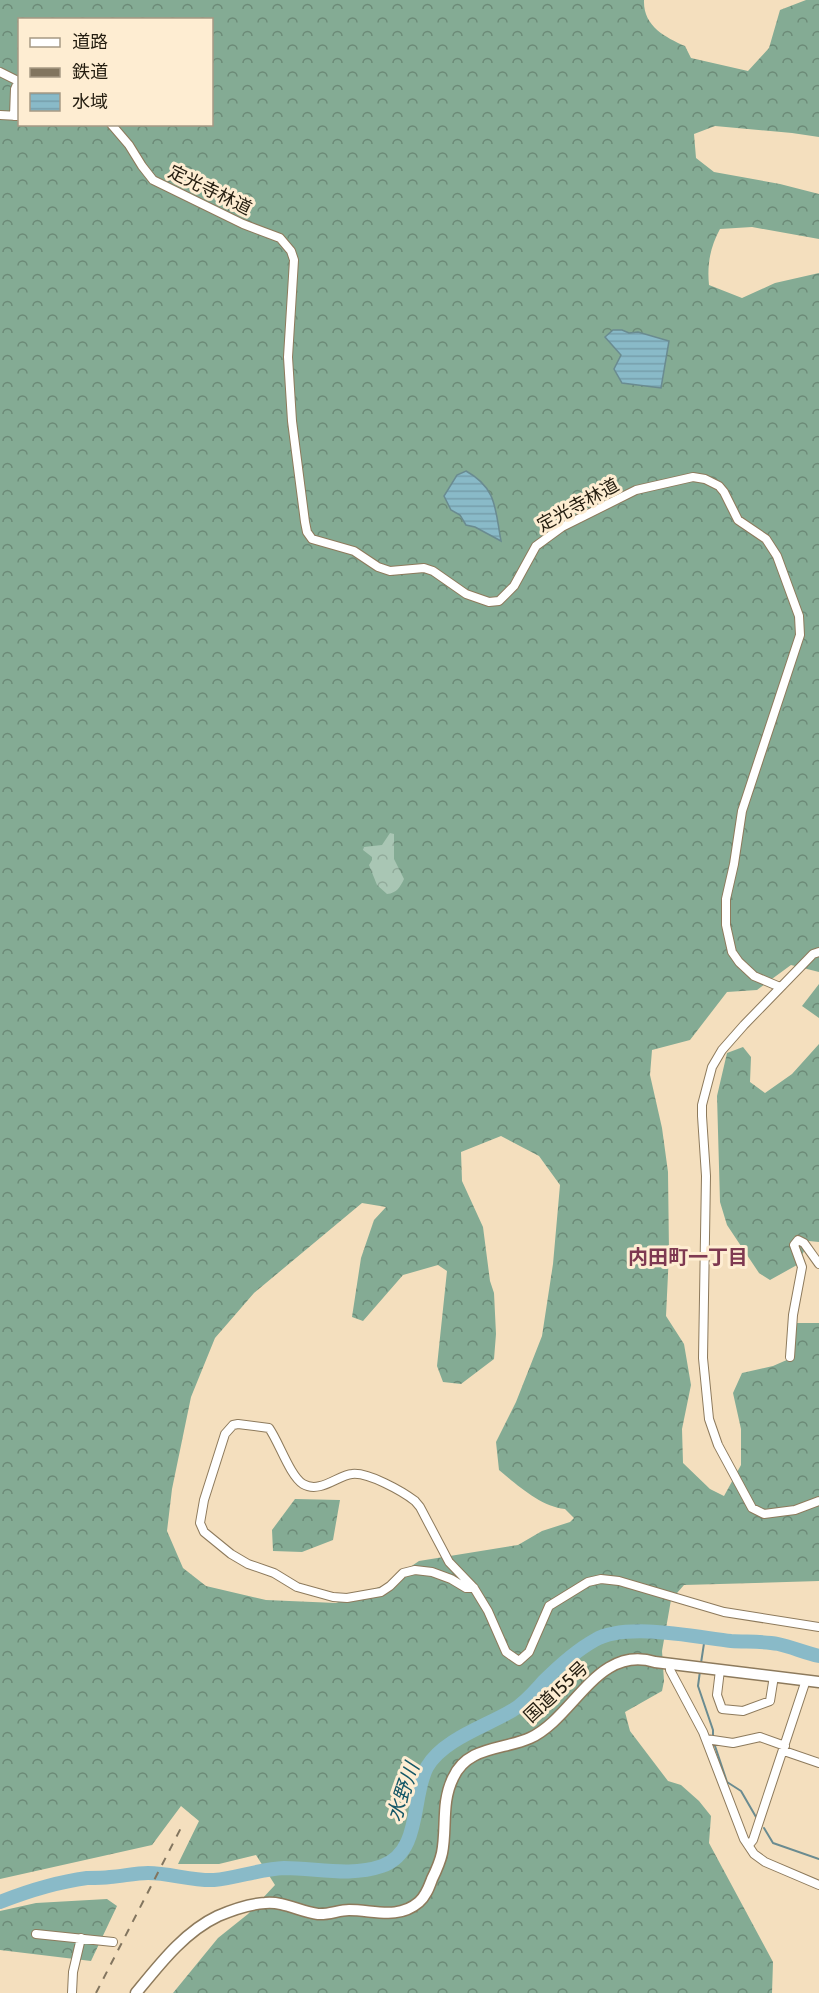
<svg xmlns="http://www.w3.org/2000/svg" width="819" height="1993" viewBox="0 0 819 1993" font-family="Cabin,'Noto Sans JP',sans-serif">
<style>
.forest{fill:url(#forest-crowns);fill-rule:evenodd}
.park{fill:url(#park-crowns)}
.water{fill:url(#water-rules);stroke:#6a8b90;stroke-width:1.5}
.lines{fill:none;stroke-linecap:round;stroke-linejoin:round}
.stream{stroke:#6a8b90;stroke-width:2}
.river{stroke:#89bac8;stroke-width:14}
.minor-casing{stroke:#8d7a5c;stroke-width:10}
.highway-casing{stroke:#8d7a5c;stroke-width:13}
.minor{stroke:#fff;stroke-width:8}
.highway{stroke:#fff;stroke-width:10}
.rail{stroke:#82755f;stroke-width:2;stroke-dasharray:8 8;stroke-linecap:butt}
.labels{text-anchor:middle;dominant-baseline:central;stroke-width:6;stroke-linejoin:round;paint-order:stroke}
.street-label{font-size:18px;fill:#231c0f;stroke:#feedd2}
.neighbourhood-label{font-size:20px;font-weight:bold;fill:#7e3951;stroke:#feedd2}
.water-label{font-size:20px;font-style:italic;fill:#155767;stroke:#feedd2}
</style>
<defs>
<pattern id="forest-crowns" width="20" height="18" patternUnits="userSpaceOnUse" patternTransform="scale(1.5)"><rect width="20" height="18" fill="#84ab94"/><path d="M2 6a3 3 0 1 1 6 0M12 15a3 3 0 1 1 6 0" fill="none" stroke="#6c8a77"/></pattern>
<pattern id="park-crowns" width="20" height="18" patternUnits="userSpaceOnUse" patternTransform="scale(1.5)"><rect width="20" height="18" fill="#a9c6b4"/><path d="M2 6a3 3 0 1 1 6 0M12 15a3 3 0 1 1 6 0" fill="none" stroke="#91aa9a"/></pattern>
<pattern id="water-rules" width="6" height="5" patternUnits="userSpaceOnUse" patternTransform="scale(1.5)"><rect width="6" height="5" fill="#89bac8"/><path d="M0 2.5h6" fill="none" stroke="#769fab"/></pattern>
</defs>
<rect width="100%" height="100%" fill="#f4dfbe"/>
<path class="forest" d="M 0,0 L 644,0 C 643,26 665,37 685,46 L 691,58 L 748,71 L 769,48 L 780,10 L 806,0 L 819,0 L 819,137 L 792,133 L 715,126 L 694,134 L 696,158 L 714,172 L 780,184 L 819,194 L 819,239 L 752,227 L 720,229 C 710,247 707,265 709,285 L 742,298 L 775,283 L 819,273 L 819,972 L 791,965 L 757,990 L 727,992 L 690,1040 L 652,1050 L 650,1075 L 662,1128 L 668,1172 L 669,1253 L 666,1316 L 684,1344 L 691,1385 L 682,1429 L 683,1463 L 710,1489 L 724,1496 L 741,1465 L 741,1429 L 733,1393 L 742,1373 L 773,1366 L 789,1359 L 789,1323 L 819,1323 L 819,1581 L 684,1585 L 671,1600 L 662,1651 L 664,1681 L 662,1691 L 625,1712 L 630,1731 L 668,1781 L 681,1785 L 699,1801 L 711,1816 L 709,1843 L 773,1962 L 772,1993 L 173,1993 L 218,1938 L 248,1914 L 275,1885 L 256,1855 L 219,1864 L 178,1864 L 199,1821 L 181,1806 L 152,1845 L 0,1879 ZM 20,20 L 212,20 L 212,124 L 20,124 ZM 501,1136 L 539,1156 L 560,1185 L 553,1264 L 542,1336 L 516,1402 L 496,1442 L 499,1470 C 517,1485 541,1507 565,1509 L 574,1518 L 570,1522 L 542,1531 L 518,1545 L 419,1561 L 382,1586 L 336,1603 L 266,1600 L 206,1586 L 183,1568 L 167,1531 L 172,1489 L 191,1397 L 215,1338 L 254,1293 L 362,1203 L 386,1207 L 374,1220 L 361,1258 L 352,1317 L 363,1321 L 403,1275 L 438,1265 L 447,1271 L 437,1366 L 443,1382 L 461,1384 L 494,1359 L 496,1334 L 494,1293 L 490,1281 L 483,1227 L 462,1181 L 461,1152 Z
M 819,984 L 819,1018 L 802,1006 Z
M 819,1044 L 819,1242 L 809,1241 L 797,1265 L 770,1280 L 759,1273 L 727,1225 L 720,1202 L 717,1096 L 727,1053 L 743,1047 L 751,1057 L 750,1082 L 765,1093 L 792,1074 Z
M 295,1499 L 340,1500 L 333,1540 L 302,1552 L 273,1551 L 272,1530 Z
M 107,1899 L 117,1906 L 91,1961 L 0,1950 L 0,1911 L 36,1903 Z"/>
<path class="park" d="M 390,833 L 394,834 L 394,859 L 404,879 C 400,887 397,893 387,894 L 377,885 L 369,865 L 372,860 L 372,857 L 363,850 L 364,847 L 382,845 Z"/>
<path class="water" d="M 613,330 L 622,330 L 629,333 L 638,332 L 669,341 L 661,388 L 622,383 L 614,369 L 621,355 L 605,337 Z
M 466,471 C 497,488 495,509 501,541 L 475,527 L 466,525 L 460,515 L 451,510 L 444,496 L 457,475 Z"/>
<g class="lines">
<path class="stream" d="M 701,1663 L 705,1637
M 700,1671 L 698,1686 L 713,1730 L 713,1738
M 714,1743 L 727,1782 L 741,1791 L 756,1817
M 764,1828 L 773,1843 L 819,1859"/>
<path class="river" d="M 0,1902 C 28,1891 57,1882 87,1878 C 95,1878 103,1878 110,1877 C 123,1876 136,1873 148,1873 C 170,1873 192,1881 214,1880 C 237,1878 260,1869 284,1868 C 317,1868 350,1877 382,1866 C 422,1852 411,1797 427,1767 C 443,1739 487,1726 513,1710 C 525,1703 534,1692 544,1681 C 559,1666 577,1650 595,1640 C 626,1622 696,1637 731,1641 C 746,1642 763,1641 778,1644 C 792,1647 805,1653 819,1656"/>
<defs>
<path id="minor" d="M 0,72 L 20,82
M 0,115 L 19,116
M 14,116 L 15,89 L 18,82
M 111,124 L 129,145 L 142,166 L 153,180 L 243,224 L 280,238 L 291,251 L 294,260 L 288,357 L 292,421 L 305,522 L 307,532 L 312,539 L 354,551 L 378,567 L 390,571 L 424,568 L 433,571 L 466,594 L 489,602 L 499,601 L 514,586 L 536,546 L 562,527 L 636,490 L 693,477 L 705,479 L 719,486 L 724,492 L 738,520 L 766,539 L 777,556 L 799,616 L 800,635 L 742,811 L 734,864 L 726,899 L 726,925 L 732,952 L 739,962 L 754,976 L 780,987
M 819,952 L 813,954 L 744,1025 L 722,1050 L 712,1067 L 702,1105 L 702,1116 L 706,1176 L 703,1358 L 709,1419 L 718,1445 L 752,1508 L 764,1514 L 795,1510 L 819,1501
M 790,1357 L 793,1315 L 802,1267 L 794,1245 L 798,1240 L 804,1243 L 819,1264
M 474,1588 L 466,1588 L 451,1579 L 432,1572 L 415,1570 L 403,1573 L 390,1586 L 381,1592 L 347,1598 L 333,1597 L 297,1587 L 274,1573 L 248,1564 L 231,1554 L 204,1532 L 200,1523 L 204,1500 L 225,1434 L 233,1425 L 238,1424 L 269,1428 C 279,1442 290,1476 303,1484 C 320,1494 338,1475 352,1474 C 368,1472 402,1491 415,1501 L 420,1507 L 449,1562 L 474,1588 L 488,1611 L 506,1652 L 519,1661 L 529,1652 L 549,1606 L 588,1582 L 601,1579 L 619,1581 L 724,1612 L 819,1627
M 670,1663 L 670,1670 L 703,1732 L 744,1839 L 754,1854 L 765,1862 L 819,1885
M 720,1670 L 717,1695 L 722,1709 L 743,1711 L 770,1701 L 774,1676
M 706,1739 L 733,1743 L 760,1737 L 785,1746
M 784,1751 L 819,1763
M 749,1845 L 753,1840 L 806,1680
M 36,1934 L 113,1942
M 72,1993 L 73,1972 L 81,1938"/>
<path id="highway" d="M 136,1993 C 159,1965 184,1932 218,1916 C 232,1910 250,1904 265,1903 C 284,1901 300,1912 318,1914 C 328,1915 339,1910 349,1910 C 374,1910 398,1920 419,1902 C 426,1896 429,1887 432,1879 C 436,1871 440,1862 442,1853 C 447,1828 441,1802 453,1778 C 467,1746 503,1750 530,1738 C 574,1718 597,1644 655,1662 L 819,1682"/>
</defs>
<use href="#minor" class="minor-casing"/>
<use href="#highway" class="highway-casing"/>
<use href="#minor" class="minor"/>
<use href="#highway" class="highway"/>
<path class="rail" d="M 96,1993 L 183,1824"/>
</g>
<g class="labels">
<g class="street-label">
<text transform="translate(210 190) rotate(26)">定光寺林道</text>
<text transform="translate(578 505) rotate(-29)">定光寺林道</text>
<text transform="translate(556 1692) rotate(-43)">国道155号</text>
</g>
<g class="neighbourhood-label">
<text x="688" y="1257">内田町一丁目</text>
</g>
<g class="water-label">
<text transform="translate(403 1792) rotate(-71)">水野川</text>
</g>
</g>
<rect x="18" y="18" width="195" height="108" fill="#feedd2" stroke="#a69984" stroke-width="1.5"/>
<rect x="30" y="38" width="30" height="9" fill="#ffffff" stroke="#a69984" stroke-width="1.5"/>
<text x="72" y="48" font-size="18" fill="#231c0f">道路</text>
<rect x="30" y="68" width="30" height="9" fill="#82755f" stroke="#a69984" stroke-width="1.5"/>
<text x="72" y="78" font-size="18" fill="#231c0f">鉄道</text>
<rect x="30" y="93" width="30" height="18" fill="url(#water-rules)" stroke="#a69984" stroke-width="1.5"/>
<text x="72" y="108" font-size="18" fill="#231c0f">水域</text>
</svg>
